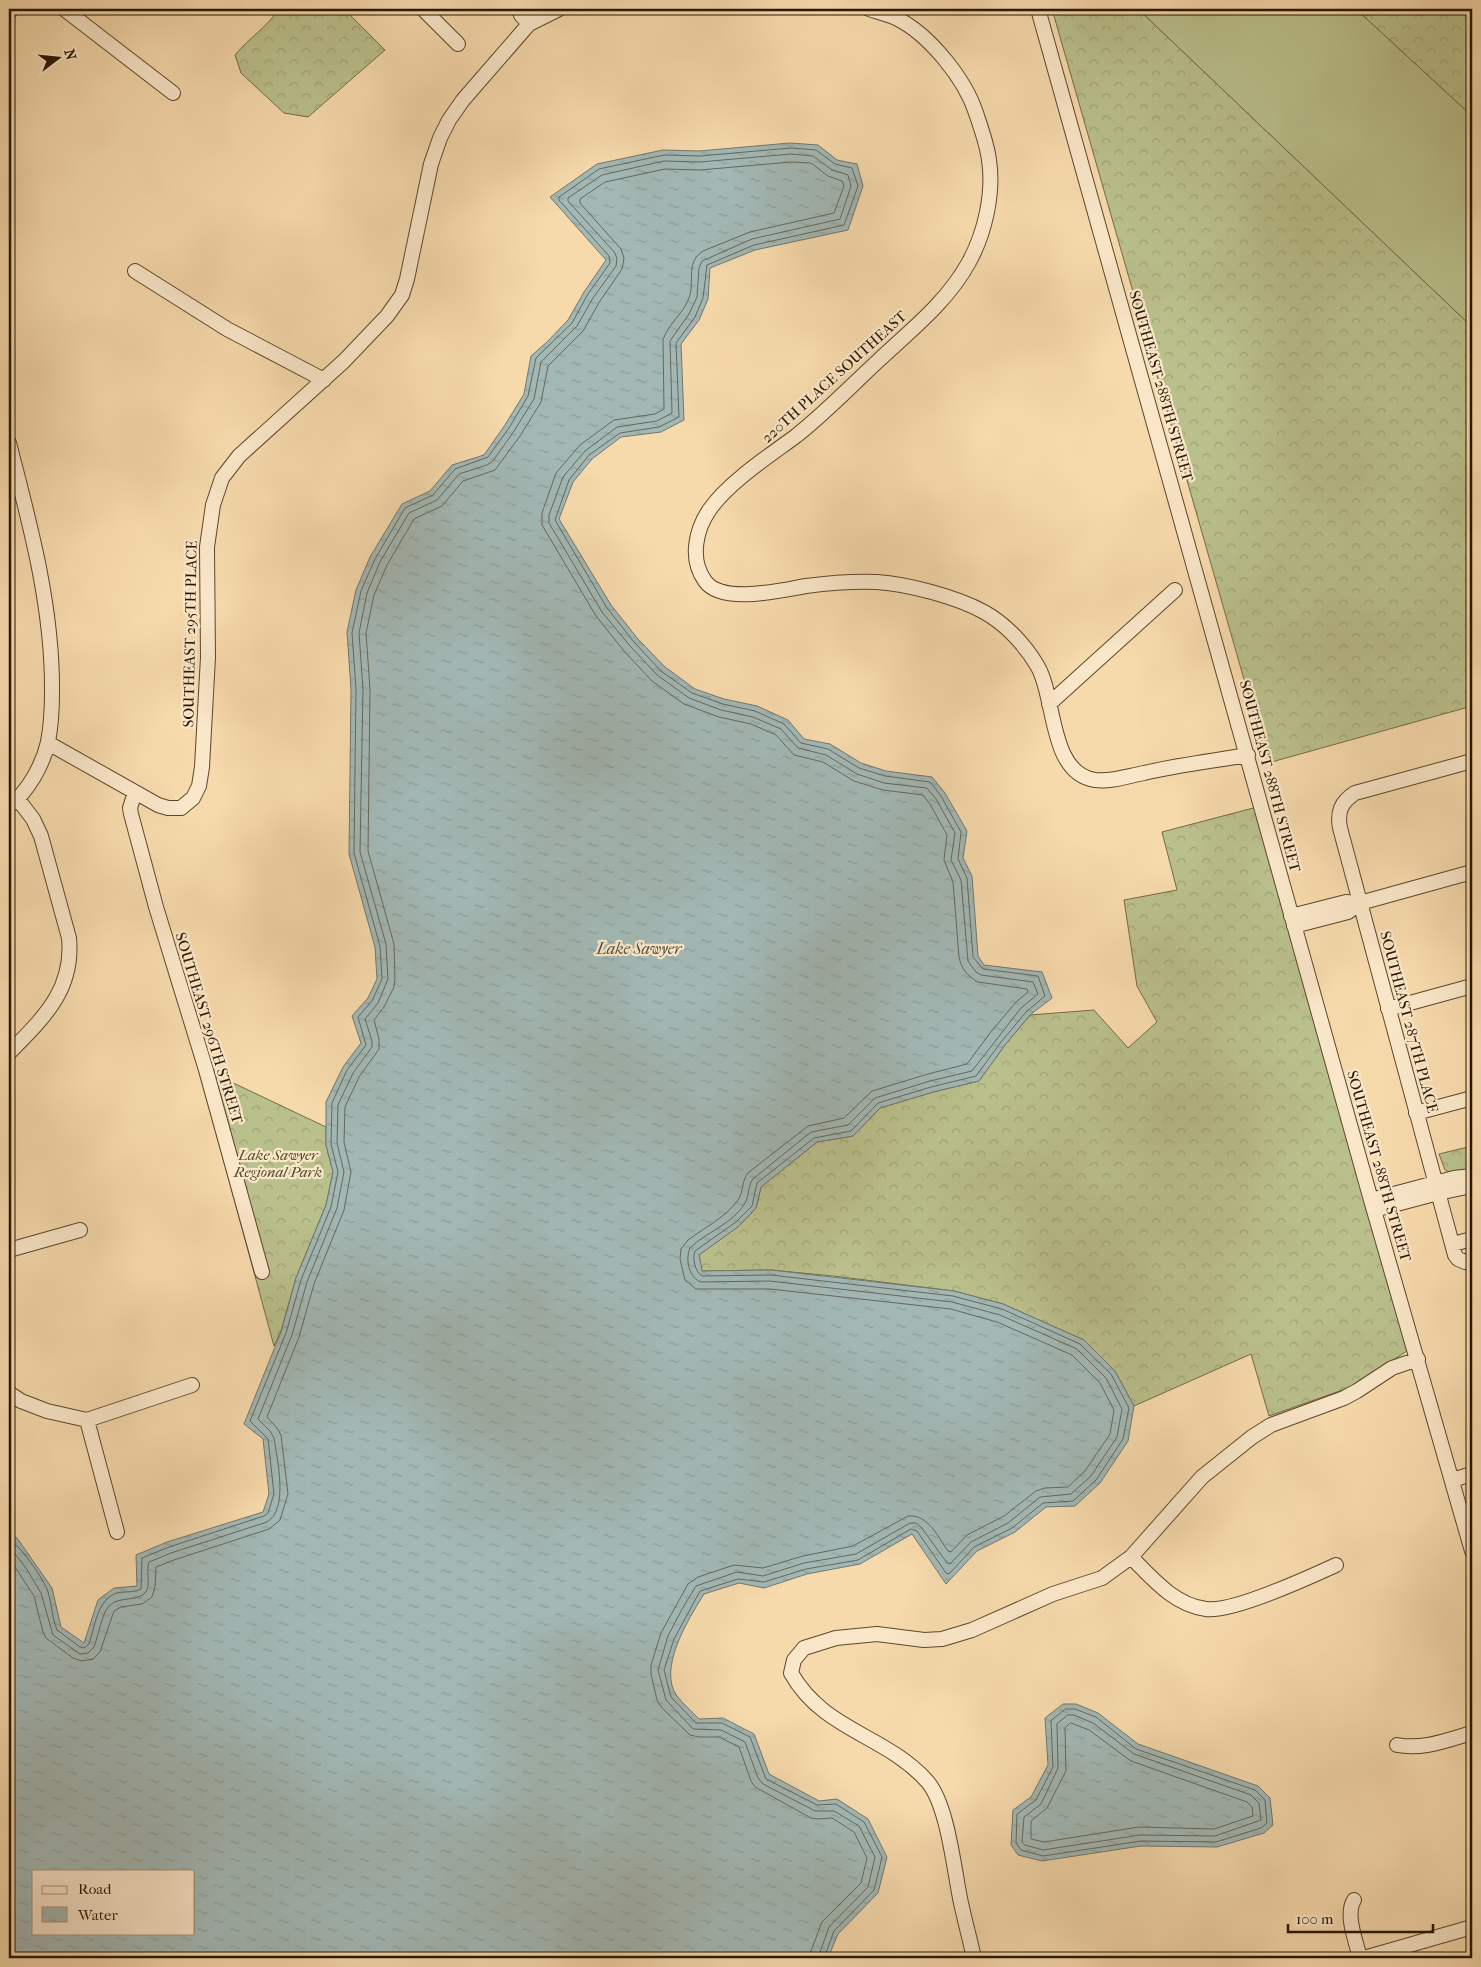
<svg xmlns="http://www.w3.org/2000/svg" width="1481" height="1967" viewBox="0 0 1481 1967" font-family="'IM FELL French Canon',serif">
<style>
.grass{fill:#bac08c;stroke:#726b46}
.forest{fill:url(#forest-crowns);stroke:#726b46}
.water{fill:url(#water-ripples);stroke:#72776d;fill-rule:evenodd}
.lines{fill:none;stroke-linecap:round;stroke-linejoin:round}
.shore{stroke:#66675a;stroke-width:1}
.minor-casing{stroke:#5c472b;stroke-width:16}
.minor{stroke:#fae7c9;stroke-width:14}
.labels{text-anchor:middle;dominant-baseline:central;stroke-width:4.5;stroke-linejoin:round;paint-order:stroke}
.street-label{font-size:15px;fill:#291600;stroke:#fae7c9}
.park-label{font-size:15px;font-style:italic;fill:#54492a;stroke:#fae7c9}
.water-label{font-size:16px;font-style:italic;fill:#534f3f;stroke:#fae7c9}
</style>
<defs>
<pattern id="forest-crowns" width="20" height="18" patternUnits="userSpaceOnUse" patternTransform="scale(1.25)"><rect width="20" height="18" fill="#bac08c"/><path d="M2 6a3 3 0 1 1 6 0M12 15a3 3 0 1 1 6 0" fill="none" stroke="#a0a477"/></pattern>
<pattern id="water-ripples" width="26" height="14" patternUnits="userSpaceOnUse" patternTransform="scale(1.25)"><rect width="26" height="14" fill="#a2b8b5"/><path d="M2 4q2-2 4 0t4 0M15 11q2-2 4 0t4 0" fill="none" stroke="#8c9d9a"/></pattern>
</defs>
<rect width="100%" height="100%" fill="#f7daac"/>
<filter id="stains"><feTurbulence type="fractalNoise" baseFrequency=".004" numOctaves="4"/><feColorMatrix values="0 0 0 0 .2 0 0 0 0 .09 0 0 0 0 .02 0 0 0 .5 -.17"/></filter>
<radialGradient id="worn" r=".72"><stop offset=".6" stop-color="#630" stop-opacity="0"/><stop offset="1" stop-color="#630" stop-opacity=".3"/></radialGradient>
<path class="grass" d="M 1138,9 L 1356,9 L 1472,116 L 1472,327 Z"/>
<path class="forest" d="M 279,9 L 344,9 L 385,50 L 308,117 L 284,113 L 241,73 L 235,55 C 250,37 266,28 279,9 Z
M 1052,9 L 1138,9 L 1472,327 L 1472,706 L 1268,763 Z
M 1356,9 L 1472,9 L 1472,116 Z
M 1257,807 L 1407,1351 L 1351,1387 L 1269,1416 L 1251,1354 L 1134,1406 L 1115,1371 L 1084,1340 L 1003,1304 L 954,1291 L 833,1276 L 771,1270 L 702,1271 L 699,1255 L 739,1226 L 756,1208 L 761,1187 L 817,1142 L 853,1136 L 880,1108 L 933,1092 L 979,1081 L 1005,1045 L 1030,1015 L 1094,1010 L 1128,1048 L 1157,1022 L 1137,986 L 1124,900 L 1177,890 L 1162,832 Z
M 199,1070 L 206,1070 L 326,1127 L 326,1145 L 333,1172 L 326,1205 L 296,1278 L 281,1331 L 274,1346 Z
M 1472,1146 L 1472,1169 L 1449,1172 L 1445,1170 L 1439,1154 Z"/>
<path class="water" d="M 790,143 L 818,145 L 837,160 L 857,164 L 863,186 L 848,230 L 755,250 L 710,268 L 708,299 L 699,320 L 681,344 L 684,420 L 661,432 L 621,437 L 592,459 L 573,482 L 559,519 L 611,605 L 638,639 L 665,667 L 695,689 L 724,699 L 757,706 L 788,720 L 804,739 L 830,744 L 861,763 L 886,771 L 932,777 L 945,793 L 967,831 L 963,858 L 972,876 L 978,956 L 984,965 L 1042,972 L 1052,998 L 1030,1015 L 1005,1045 L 979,1081 L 933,1092 L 880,1108 L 853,1136 L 817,1142 L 761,1187 L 756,1208 L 739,1226 L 699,1255 L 702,1271 L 771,1270 L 954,1291 L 1003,1304 L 1084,1340 L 1115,1371 L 1134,1406 L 1128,1441 L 1100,1483 L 1075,1506 L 1046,1507 L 1015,1532 L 977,1551 L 946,1584 L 912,1534 L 860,1564 L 807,1574 L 764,1588 L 739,1583 L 704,1594 C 689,1618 657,1669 677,1696 C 683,1704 691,1711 699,1719 L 723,1718 L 754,1734 L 769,1774 L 819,1801 L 837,1799 L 868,1819 L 887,1857 L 878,1893 L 838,1934 L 828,1958 L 9,1958 L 9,1534 L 17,1538 L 52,1588 L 61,1627 L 84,1643 L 98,1600 L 114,1588 L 137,1586 L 136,1555 L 167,1542 L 263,1512 L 269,1494 L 263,1439 L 244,1424 L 281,1332 L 296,1278 L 326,1205 L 333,1172 L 326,1145 L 326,1102 L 343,1067 L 361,1043 L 352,1016 L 368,998 L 377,979 L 375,947 L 349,854 L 351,689 L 347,632 L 356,590 L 370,557 L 402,504 L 430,491 L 452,465 L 484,455 L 505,425 L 524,394 L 531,356 L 547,342 L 568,320 L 584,292 L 606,260 L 550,197 L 597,164 L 663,150 L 699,151 ZM 34,1871 L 194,1871 L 194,1933 L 34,1933 Z
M 1063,1704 L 1076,1704 L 1098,1713 L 1138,1744 L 1258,1786 L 1270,1798 L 1273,1825 L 1264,1833 L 1217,1847 L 1141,1846 L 1042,1861 L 1018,1855 L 1011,1845 L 1013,1810 L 1031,1797 L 1048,1765 L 1045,1718 Z"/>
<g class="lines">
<path class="shore" d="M 9,1539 C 20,1545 44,1579 48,1592 C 52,1605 52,1618 57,1630 L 80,1647 L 84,1648 L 89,1644 C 95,1627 97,1599 117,1593 C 125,1591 134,1593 141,1589 L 142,1558 L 169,1547 L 264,1516 L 268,1513 L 274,1494 L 268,1439 L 250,1421 L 286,1333 L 301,1280 L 331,1207 L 338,1172 L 331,1144 L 332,1103 L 347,1070 L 366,1045 L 358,1017 L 372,1001 L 382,979 L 380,946 L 354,853 L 356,689 L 352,633 L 361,591 L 375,559 L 405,508 L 433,495 L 455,469 L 488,457 L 509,428 L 528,396 L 536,358 L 572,323 L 588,294 L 610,263 L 609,256 L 559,200 L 559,197 L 599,169 L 664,155 L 700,156 L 791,148 L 816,150 L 835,164 L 852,168 L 858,186 L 844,225 L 754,245 L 707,265 L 703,298 L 695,317 L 676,343 L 679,417 L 659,427 L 620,433 L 589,455 L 569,480 L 555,520 L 607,608 L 634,642 L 661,671 L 692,693 L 723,704 L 755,711 L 784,724 L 801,743 L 828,749 L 859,768 L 885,776 L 930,782 L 941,796 L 961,832 L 958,859 L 967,878 L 973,957 L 983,969 L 1038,976 L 1045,996 L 1026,1012 L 1001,1042 L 976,1076 L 931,1087 L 878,1103 L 851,1131 L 814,1138 L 757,1183 L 752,1206 L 736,1222 L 695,1251 C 692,1258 695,1272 702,1276 L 771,1275 L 953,1296 L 1002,1309 L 1080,1344 L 1111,1374 L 1129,1408 L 1123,1439 L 1096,1480 L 1073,1501 L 1043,1503 L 1012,1528 L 974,1547 L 949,1574 L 946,1573 L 917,1531 L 911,1529 L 858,1560 L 806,1569 L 764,1582 L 738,1579 L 700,1591 L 674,1639 L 664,1670 L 671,1697 L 696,1723 L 722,1723 L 750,1737 L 766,1779 L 817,1805 L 836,1804 L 864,1822 L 882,1857 L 874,1890 L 834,1931 L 824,1958
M 9,1546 L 26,1568 L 41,1593 L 53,1635 L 80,1654 L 88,1653 L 94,1647 C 98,1637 102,1613 109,1606 C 119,1595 141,1603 147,1590 C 150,1581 146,1571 149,1562 L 171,1553 L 267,1522 C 289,1509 277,1459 274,1438 L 270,1431 L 258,1419 L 292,1335 L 307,1282 L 337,1208 L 344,1172 L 337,1143 L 338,1105 L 353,1073 L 372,1047 L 372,1041 L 365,1019 L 378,1003 L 388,979 L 386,944 L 360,852 L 363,689 L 359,633 L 367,593 L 380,562 L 409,513 L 437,500 L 459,474 L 487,465 L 493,461 L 514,431 L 534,399 L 541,362 L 577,326 L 593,298 L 616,266 L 617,259 L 615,253 L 568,201 L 568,198 L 602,175 L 664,161 L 700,162 L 791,154 L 813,156 L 832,170 L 848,175 L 851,186 L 840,219 L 752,239 L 702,261 L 699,268 L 697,297 L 689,314 L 670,341 L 672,413 L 657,421 L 617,427 L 585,451 L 563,477 L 549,515 L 549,523 L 602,612 L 630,646 L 657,675 L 689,698 L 721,710 L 753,717 L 781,729 L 798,748 L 826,755 L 857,774 L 884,783 L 927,788 L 936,799 L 955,833 L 951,860 L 961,880 L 968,961 L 976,972 L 981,975 L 1033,982 L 1038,994 L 1021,1008 L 972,1071 L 930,1081 L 875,1098 L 848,1125 L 811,1132 L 754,1178 C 747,1185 750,1195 745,1203 C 733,1224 706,1232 690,1248 C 685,1259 689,1278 701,1282 L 770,1281 L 952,1302 L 1000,1315 L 1077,1349 L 1106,1378 L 1122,1409 L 1117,1437 L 1091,1476 L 1071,1494 L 1040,1497 L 1008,1523 L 971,1542 L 950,1564 L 947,1563 L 921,1527 L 916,1523 L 910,1523 L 856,1554 L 804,1563 L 763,1576 L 737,1572 L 696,1586 L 682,1609 L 668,1636 L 658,1670 L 666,1700 L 693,1729 L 721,1730 L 745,1742 L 758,1778 L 763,1784 L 815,1811 L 834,1811 L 859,1826 L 875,1857 L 868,1887 L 829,1927 L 818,1958
M 9,1558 L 34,1596 L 43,1632 L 46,1638 L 73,1658 L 82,1661 L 93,1659 L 100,1652 L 114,1611 L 121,1607 L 142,1604 L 152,1597 L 155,1587 L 156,1567 L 174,1560 L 269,1529 L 280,1520 L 288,1494 L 281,1435 L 277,1428 L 267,1417 L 299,1337 L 314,1284 L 344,1210 L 351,1172 L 344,1142 L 345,1107 L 359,1077 L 379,1049 L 379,1039 L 374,1020 L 384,1007 L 394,987 L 395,979 L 394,944 L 368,851 L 370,689 L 366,633 L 374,595 L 387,565 L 414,519 L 442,506 L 463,481 L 495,470 L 520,436 L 541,402 L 548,366 L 583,331 L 600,301 L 622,269 L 624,258 L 621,249 L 580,203 L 580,199 L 605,182 L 665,169 L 700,170 L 791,162 L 811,163 L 828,176 L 842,181 L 844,186 L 834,213 L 750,232 L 703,251 C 686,262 694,279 690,295 C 685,313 668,323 663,340 L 664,409 L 655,414 L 614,420 L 580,445 L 556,473 L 542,513 L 542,525 L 596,616 L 624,651 L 652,681 L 684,704 L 719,717 L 751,724 L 776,735 L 794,755 L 823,762 L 854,781 L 883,790 L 923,795 L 930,804 L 947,835 L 944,860 L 953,882 L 959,957 C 961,968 968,977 978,982 L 1027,989 L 1028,992 L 1016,1002 L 990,1033 L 967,1064 L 928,1074 L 872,1091 L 844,1118 L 808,1126 L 749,1172 C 741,1180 744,1192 738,1200 C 726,1217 704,1228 688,1240 L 681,1249 L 680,1259 L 685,1280 L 696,1289 L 770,1289 L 951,1309 L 997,1322 L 1072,1355 L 1100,1383 L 1114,1410 L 1110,1434 L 1085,1471 L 1068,1487 L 1045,1488 L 1036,1491 L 1004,1516 L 967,1535 L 951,1552 L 948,1551 C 938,1537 928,1514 908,1516 L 853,1546 L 803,1556 L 763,1568 L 734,1565 L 698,1577 L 688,1584 L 661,1633 L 651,1665 L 651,1674 L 657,1700 L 662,1708 L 690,1735 L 699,1737 L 719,1737 L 739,1747 L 751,1781 L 755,1787 L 811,1818 L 818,1819 L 832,1818 L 854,1832 L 867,1858 L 861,1883 L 822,1922 L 811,1951 L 810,1958
M 1066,1709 L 1075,1709 L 1096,1717 L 1136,1749 L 1255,1790 L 1265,1800 L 1267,1823 L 1261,1828 L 1216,1842 L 1141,1841 L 1043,1856 L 1021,1850 L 1016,1843 L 1017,1814 L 1036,1800 L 1053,1767 L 1051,1721 Z
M 1068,1715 L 1074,1715 L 1093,1723 L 1134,1754 L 1251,1795 L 1259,1803 L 1261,1820 L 1215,1836 L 1140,1835 L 1043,1850 L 1025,1845 L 1022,1842 L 1024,1817 L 1041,1804 L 1058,1768 L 1057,1724 Z
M 1071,1723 L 1089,1730 L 1131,1761 L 1247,1802 L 1252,1807 L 1253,1816 L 1214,1829 L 1139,1827 L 1044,1842 L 1031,1839 L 1031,1821 L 1047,1808 L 1066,1771 L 1065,1728 Z"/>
<defs>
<path id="minor" d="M 64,9 L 173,93
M 423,9 L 458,44
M 519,9 L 521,15 L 529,24
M 869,9 C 878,12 887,14 896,18 C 929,34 965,79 976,113 C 981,128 987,144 989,160 C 994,193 985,233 969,262 C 948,301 911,330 879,360 C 851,386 825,413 796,436 C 769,456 729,482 710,509 C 696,529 689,559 705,581 C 722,605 782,590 806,586 C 829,583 854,581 877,582 C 908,584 957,597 984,612 C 1006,624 1026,646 1038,667 C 1056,699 1049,773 1095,780 C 1112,782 1128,776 1144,773 C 1178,765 1213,761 1248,755
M 1038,9 L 1371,1200 L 1472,1551
M 9,12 L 12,9
M 135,271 L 227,329 L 324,380
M 9,443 C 30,524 53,608 52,693 C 52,709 51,726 48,742 C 43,765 27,793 9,806
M 1049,704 L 1175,590
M 48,743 L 158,805 L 168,808 L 181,808 L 193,798 L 199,786 L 202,767 L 208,657 L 207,547 L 213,505 L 222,478 L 239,456 L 344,361 L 387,316 L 402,295 L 407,279 L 431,164 L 440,138 L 449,120 L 463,100 L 529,24 L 559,9
M 1472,761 L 1355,793 C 1341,802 1337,812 1340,828 L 1455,1255 L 1458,1259 L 1465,1262 L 1472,1260
M 135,792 L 130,808 L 131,814 L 156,907 L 206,1070 L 262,1272
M 1360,903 L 1472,872
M 1291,916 L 1346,902 L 1360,903 L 1348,912 L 1294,926
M 1388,1009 L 1472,986
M 9,1053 C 42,1019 74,991 69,938 L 41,836 L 33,819 L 17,798
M 1416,1113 L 1472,1098
M 1371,1200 L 1454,1178 L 1472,1176
M 1374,1210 L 1438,1193 L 1472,1186
M 1453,1244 L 1472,1239
M 9,1250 L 80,1230
M 9,1393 L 21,1401 L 47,1411 L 87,1420 L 192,1385
M 87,1420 L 117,1532
M 1452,1480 L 1472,1474
M 1131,1557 C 1152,1578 1174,1605 1206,1609 C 1232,1613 1310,1577 1336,1565
M 1397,1745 C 1423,1750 1447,1740 1472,1733
M 1354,1900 C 1345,1915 1356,1941 1360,1958
M 974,1958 C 970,1940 965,1921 961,1903 C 954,1871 948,1803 926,1780 C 885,1735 823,1730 791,1673 L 794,1660 L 804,1648 L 836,1638 L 877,1634 L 924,1640 L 942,1639 L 972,1630 L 1053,1594 L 1102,1578 L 1131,1557 L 1202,1477 L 1252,1437 L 1271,1425 L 1344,1398 L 1357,1391 L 1392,1368 L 1418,1359
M 1364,1958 L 1472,1927"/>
</defs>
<use href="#minor" class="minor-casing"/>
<use href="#minor" class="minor"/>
</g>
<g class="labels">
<g class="street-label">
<text transform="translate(834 377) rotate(-42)">220TH PLACE SOUTHEAST</text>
<text transform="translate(1161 386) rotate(74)">SOUTHEAST 288TH STREET</text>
<text transform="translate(190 634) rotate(-89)">SOUTHEAST 295TH PLACE</text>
<text transform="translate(1270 776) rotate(75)">SOUTHEAST 288TH STREET</text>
<text transform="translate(1409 1022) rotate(75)">SOUTHEAST 287TH PLACE</text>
<text transform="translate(209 1028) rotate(73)">SOUTHEAST 296TH STREET</text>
<text transform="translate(1379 1166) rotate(74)">SOUTHEAST 288TH STREET</text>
</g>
<g class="park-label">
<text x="278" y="1155">Lake Sawyer<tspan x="278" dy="17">Regional Park</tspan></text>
</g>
<g class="water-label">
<text x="639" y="948">Lake Sawyer</text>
</g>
</g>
<rect width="1481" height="1967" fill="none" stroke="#f7daac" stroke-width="30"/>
<rect x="10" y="10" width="1461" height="1947" fill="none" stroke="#291600" stroke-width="2.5"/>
<rect x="15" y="15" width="1451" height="1937" fill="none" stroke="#291600"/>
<rect x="32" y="1870" width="162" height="65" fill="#fae7c9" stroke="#a69379"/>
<rect x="42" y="1886" width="25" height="8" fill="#fae7c9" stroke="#a69379"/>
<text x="78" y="1894" font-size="15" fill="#291600">Road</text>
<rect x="42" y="1907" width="25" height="15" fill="url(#water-ripples)" stroke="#a69379"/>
<text x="78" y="1920" font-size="15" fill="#291600">Water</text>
<g transform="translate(58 58) rotate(74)" stroke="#fae7c9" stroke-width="4" paint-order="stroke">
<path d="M0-4L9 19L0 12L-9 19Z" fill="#291600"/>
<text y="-8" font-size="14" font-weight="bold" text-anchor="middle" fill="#291600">N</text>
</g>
<path d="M1288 1924v8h145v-8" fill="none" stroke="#291600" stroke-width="2.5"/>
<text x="1296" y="1924" font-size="15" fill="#291600" stroke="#fae7c9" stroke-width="4" paint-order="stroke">100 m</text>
<rect width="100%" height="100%" filter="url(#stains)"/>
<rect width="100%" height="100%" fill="url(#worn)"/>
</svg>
